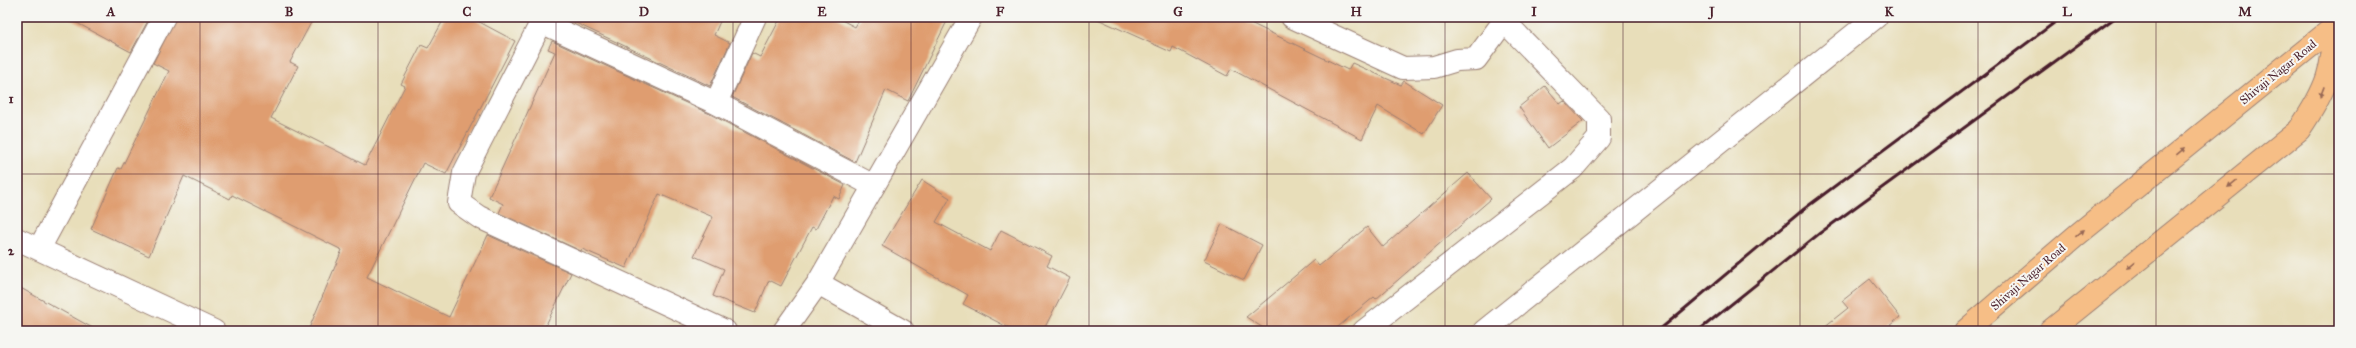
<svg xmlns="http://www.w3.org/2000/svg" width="2356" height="348" viewBox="0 0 2356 348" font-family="'IM FELL Great Primer',serif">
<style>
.building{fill:#df9d70}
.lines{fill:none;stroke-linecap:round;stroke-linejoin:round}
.minor-casing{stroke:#997e72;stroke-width:24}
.major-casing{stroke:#997e72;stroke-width:24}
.minor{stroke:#fff;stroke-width:22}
.major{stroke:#f6be86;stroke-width:22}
.rail{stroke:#4a1f2b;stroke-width:3}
.oneway{fill:#976754}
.grid{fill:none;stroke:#4a1f2b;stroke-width:1;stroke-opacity:0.55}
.labels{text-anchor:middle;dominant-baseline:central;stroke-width:4;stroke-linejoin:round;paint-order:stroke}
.street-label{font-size:12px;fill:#4a1f2b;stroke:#f6f6f2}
.neatline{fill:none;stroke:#4a1f2b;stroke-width:1.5}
.grid-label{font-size:13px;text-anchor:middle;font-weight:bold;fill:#4a1f2b}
</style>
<rect width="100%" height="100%" fill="#f6f6f2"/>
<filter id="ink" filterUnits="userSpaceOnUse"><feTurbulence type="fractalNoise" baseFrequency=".025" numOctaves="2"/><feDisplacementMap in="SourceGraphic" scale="8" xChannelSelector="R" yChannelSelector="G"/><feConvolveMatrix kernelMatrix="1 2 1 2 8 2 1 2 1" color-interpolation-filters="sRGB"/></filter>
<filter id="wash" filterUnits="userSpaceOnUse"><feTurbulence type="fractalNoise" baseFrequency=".012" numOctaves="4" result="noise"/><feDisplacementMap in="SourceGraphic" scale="16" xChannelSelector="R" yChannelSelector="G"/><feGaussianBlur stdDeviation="0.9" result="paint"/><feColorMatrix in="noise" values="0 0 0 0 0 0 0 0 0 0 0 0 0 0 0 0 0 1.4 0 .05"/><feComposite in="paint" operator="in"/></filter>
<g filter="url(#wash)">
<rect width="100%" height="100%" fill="#e8deba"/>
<g id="blocks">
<path class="building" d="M 66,17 L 150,17 L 131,52 Z
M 176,17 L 314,17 L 290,62 L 298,66 L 271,118 L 365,165 L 405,86 L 401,84 L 421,45 L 428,48 L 445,17 L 470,17 L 515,41 L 446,174 L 423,163 L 367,277 L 449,317 L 488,235 L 571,273 L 543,331 L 308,331 L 342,250 L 232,195 L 230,199 L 184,176 L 149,256 L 91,229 L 118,168 L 121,169 L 169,71 L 153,63 Z
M 563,17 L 722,17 L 714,35 L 730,43 L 710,86 Z
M 781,17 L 836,17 L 855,27 L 861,17 L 949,17 L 908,101 L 886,90 L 855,162 L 732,97 L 752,53 L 760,57 Z
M 1093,17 L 1238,17 L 1348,70 L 1352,63 L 1401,85 L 1404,81 L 1442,105 L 1424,134 L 1378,106 L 1362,139 L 1231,69 L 1227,76 L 1173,47 L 1171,52 Z
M 552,41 L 710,114 L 845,185 L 839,199 L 833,196 L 816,229 L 812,227 L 781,286 L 769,280 L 755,313 L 713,296 L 724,269 L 694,256 L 713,217 L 659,194 L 626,268 L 582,249 L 581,251 L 499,213 L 503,204 L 489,197 L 555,52 L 548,49 Z
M 1545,86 L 1560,104 L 1564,101 L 1583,121 L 1548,148 L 1519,107 Z
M 1468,173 L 1491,199 L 1376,299 L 1374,297 L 1333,331 L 1268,331 L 1246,317 L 1314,260 L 1319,266 L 1367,227 L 1383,247 Z
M 922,180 L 950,198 L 936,222 L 990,251 L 1001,230 L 1052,256 L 1047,266 L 1070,278 L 1043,331 L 1015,331 L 963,304 L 968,295 L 882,246 Z
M 1222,224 L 1262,245 L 1244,280 L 1204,261 Z
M 1870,279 L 1900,317 L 1883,331 L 1819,331 L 1848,308 L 1842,301 Z
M 17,286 L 98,331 L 17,331 Z"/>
</g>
</g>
<g filter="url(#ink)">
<use href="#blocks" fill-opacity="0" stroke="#997e72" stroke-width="1"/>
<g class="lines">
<defs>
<path id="minor" d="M 544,17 L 464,173 L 459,203 L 479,217 L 725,331
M 1292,17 L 1403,68 L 1434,67 L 1457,60 L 1476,59 L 1507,17
M 541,22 L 716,103 L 874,186
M 716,103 L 755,17
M 17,239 L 214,331
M 39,249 L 164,17
M 818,283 L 903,331
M 784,331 L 818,283 L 971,17
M 1364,331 L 1573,168 L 1599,138 L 1599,119 L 1504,21
M 1484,331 L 1876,17"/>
<path id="major" d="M 1965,331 L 2077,235 L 2334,27
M 2050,331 L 2299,130 C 2327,89 2335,68 2334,18"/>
</defs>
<use href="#minor" class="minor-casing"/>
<use href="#major" class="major-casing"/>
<use href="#minor" class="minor"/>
<use href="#major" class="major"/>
<path class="rail" d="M 1658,331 L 1804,209 L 2062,17
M 1698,331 L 1820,233 L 2116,17"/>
</g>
<defs><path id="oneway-solid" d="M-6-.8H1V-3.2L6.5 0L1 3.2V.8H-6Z"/></defs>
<g class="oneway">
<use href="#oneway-solid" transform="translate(2322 92) rotate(111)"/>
<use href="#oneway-solid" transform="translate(2181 151) rotate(-39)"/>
<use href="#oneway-solid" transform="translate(2232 184) rotate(141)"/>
<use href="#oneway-solid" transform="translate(2080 233) rotate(-39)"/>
<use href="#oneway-solid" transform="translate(2131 265) rotate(141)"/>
</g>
</g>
<path class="grid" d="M 200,17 L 200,331M 378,17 L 378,331M 556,17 L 556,331M 733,17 L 733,331M 911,17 L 911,331M 1089,17 L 1089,331M 1267,17 L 1267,331M 1445,17 L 1445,331M 1623,17 L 1623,331M 1800,17 L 1800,331M 1978,17 L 1978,331M 2156,17 L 2156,331M 17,174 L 2339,174"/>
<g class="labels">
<g class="street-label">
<text transform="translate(2278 72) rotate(-39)">Shivaji Nagar Road</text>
<text transform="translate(2028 277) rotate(-41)">Shivaji Nagar Road</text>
</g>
</g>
<rect width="2356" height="348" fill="none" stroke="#f6f6f2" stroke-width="44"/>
<rect x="22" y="22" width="2312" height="304" class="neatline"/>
<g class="grid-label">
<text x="111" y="16">A</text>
<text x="289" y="16">B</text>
<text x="467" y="16">C</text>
<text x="644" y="16">D</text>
<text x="822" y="16">E</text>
<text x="1000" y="16">F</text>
<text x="1178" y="16">G</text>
<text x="1356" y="16">H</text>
<text x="1534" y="16">I</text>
<text x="1712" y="16">J</text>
<text x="1889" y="16">K</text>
<text x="2067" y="16">L</text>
<text x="2245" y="16">M</text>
<text x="11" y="103">1</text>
<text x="11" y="255">2</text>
</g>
</svg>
